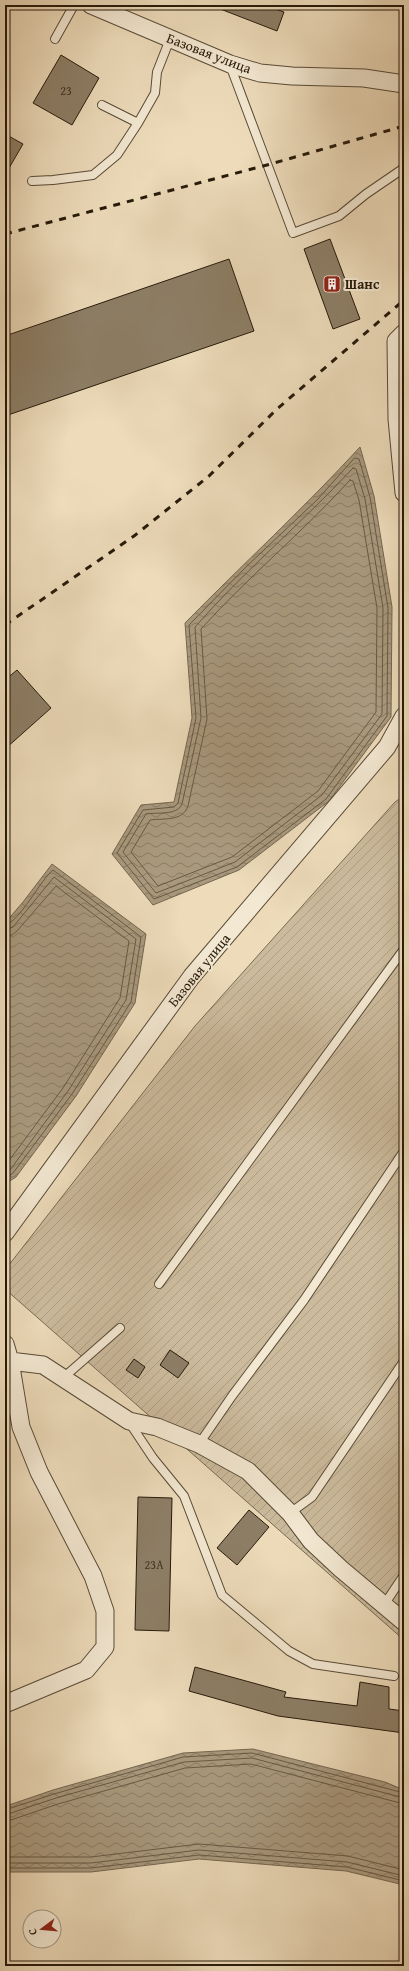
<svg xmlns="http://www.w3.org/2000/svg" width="409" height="1971" viewBox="0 0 409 1971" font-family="'Gentium Book Plus',serif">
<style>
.garden{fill:url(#garden-furrows);stroke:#786a53}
.water{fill:url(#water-waves);stroke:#756650}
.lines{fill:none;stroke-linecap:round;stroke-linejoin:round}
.shore{stroke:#685a44;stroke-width:1}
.building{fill:#8d7e66;stroke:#261a0a}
.service-casing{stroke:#584a36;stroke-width:10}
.minor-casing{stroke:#584a36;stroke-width:19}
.service{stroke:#f3e8d2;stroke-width:8}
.minor{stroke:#f3e8d2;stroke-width:17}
.rail{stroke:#261a0a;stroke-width:3;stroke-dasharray:7 7;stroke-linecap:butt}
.labels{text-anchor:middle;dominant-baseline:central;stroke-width:4;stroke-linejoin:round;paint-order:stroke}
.number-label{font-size:12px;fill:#403321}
.street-label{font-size:14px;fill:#261a0a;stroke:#f3e8d2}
.poi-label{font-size:14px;font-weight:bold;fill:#261a0a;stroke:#f3e8d2;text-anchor:start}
</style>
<defs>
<pattern id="garden-furrows" width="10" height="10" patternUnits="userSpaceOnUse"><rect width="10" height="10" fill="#cbba9c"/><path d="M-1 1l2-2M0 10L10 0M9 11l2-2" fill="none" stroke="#ae9f85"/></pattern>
<pattern id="water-waves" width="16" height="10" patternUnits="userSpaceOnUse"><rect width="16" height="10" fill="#a9997e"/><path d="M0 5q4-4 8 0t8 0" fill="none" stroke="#897c65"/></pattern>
</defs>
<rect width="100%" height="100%" fill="#eddbba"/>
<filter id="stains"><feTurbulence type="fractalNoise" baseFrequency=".005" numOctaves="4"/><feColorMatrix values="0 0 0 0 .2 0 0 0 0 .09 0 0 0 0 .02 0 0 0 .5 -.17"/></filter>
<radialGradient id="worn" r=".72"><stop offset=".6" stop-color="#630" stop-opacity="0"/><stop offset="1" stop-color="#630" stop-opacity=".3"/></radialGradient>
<path class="garden" d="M 404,796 L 404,1640 L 5,1289 L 5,1270 L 195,1026 L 395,802 Z"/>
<path class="water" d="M 360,447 L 374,496 L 392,607 L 391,717 L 329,801 L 239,870 L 153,905 L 112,854 L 141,805 L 174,802 L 192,718 L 185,623 C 243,564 304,508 360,447 Z
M 52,864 L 146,934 L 135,1003 L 76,1096 L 16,1177 L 5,1184 L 5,923 L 23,902 Z
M 253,1749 L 385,1782 L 404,1790 L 404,1885 L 346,1871 L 199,1859 L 91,1872 L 5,1872 L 6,1806 L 53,1790 L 183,1753 Z"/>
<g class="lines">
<path class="shore" d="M 355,458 L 359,459 L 370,497 L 388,608 L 387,716 L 326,799 L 237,867 L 154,899 L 117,853 L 143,810 L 174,807 L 178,803 L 196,718 L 189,625 L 247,566 L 317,500 Z
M 353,468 L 356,469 L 365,499 L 383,608 L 382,714 L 322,795 L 235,862 L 156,893 L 123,852 L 146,814 C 157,812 177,816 182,804 L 201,718 L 195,627 C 244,571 302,523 353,468 Z
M 350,480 L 353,481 L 359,500 L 377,608 L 376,712 L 318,791 L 232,857 L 158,886 L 131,852 L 150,820 C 164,818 182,822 188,806 L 207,719 L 201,629 C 248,577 303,532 350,480 Z
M 5,925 C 19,923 41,879 53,870 L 141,937 L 131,1002 L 72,1094 L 13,1173 L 5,1179
M 5,930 L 13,927 L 54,877 L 136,939 L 126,1000 L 68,1091 L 10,1170 L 5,1173
M 5,936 L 12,935 L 17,931 L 56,886 L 129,941 L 120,998 L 63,1088 L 5,1166
M 5,1810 L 54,1794 L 183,1757 L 252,1753 L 404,1793
M 5,1815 L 56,1798 L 184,1762 L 252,1758 L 404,1798
M 5,1822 L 58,1804 L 185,1768 L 251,1764 L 404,1804
M 5,1857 L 91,1857 L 199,1844 L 348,1856 L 404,1870
M 5,1863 L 91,1863 L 199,1850 L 347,1862 L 404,1876
M 5,1868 L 91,1868 L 199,1855 L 347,1867 L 404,1881"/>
</g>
<path class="building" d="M 210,5 L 264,5 L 284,12 L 277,31 Z
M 61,55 L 99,78 L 72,125 L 33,103 Z
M 5,134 L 23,144 L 5,175 Z
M 330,239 L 360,319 L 333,329 L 304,249 Z
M 229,259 L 254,331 L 5,416 L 5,336 Z
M 17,670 L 51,708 L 5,749 L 5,680 Z
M 170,1350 L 189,1363 L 178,1378 L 160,1365 Z
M 134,1359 L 145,1367 L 138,1378 L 126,1370 Z
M 138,1497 L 172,1498 L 169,1631 L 135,1630 Z
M 249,1510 L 269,1527 L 237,1565 L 217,1548 Z
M 195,1667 L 286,1692 L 284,1697 L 357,1706 L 360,1682 L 389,1687 L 389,1709 L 404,1711 L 404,1733 L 278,1716 L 189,1691 Z"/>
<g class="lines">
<defs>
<path id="service" d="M 55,39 L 74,5
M 230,65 L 293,233 L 339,216 L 366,194 L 404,168
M 102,105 L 138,123
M 32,181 L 53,180 L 93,175 L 117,155 L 138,123 L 155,93 L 157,72 L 170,39
M 159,1284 L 404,949
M 63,1378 L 120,1328
M 129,1422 L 153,1458 L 184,1496 L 222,1595 L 289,1651 L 313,1664 L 394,1676
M 199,1444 L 232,1396 L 304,1300 L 404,1151
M 290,1513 L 312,1497 L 404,1361
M 384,1605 L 404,1575"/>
<path id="minor" d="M 91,5 L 230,64 L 260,73 L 292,76 L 364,78 L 404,84
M 404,333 L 396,341 L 397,419 L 404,493
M 5,1233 L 192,976 L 387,747 L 404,716
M 5,1344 L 10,1361 L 43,1365 L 129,1421 L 157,1427 L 199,1444 L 248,1471 L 290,1513 L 311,1541 L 341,1569 L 404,1622
M 5,1704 L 86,1670 L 105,1647 L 105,1611 L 93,1576 L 39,1472 L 21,1427 L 10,1361"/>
</defs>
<use href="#service" class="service-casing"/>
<use href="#minor" class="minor-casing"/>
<use href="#service" class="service"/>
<use href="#minor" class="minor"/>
<path class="rail" d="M 5,234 L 267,165 L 404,126
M 5,625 L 134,536 L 209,476 L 277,409 L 404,300"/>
</g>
<defs>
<symbol id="building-square" viewBox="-11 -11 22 22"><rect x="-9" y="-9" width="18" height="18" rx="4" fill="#8f2418" stroke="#f3e8d2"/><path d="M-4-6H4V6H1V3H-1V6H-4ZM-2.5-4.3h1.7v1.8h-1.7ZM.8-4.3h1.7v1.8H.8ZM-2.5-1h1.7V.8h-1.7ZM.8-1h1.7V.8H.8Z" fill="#fff"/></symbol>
</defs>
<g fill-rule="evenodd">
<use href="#building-square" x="322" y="274" width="20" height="20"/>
</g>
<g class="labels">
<g class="number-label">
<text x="66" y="90">23</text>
<text x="154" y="1564">23А</text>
</g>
<g class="street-label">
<text transform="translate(209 53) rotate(21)">Базовая улица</text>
<text transform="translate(199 970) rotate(-51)">Базовая улица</text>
</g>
<g class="poi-label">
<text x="345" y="284">Шанс</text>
</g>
</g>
<rect width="409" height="1971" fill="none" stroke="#eddbba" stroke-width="20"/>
<rect x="6" y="6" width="397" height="1959" fill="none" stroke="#261a0a" stroke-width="2"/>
<rect x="10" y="10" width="389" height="1951" fill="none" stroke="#261a0a"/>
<g transform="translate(42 1929) rotate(254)"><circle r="19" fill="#f3e8d2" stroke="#a19682"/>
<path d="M0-3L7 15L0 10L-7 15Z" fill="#8f2418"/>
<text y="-6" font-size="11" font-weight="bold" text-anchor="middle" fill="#261a0a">С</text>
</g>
<rect width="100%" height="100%" filter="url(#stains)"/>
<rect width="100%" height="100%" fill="url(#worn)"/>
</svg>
